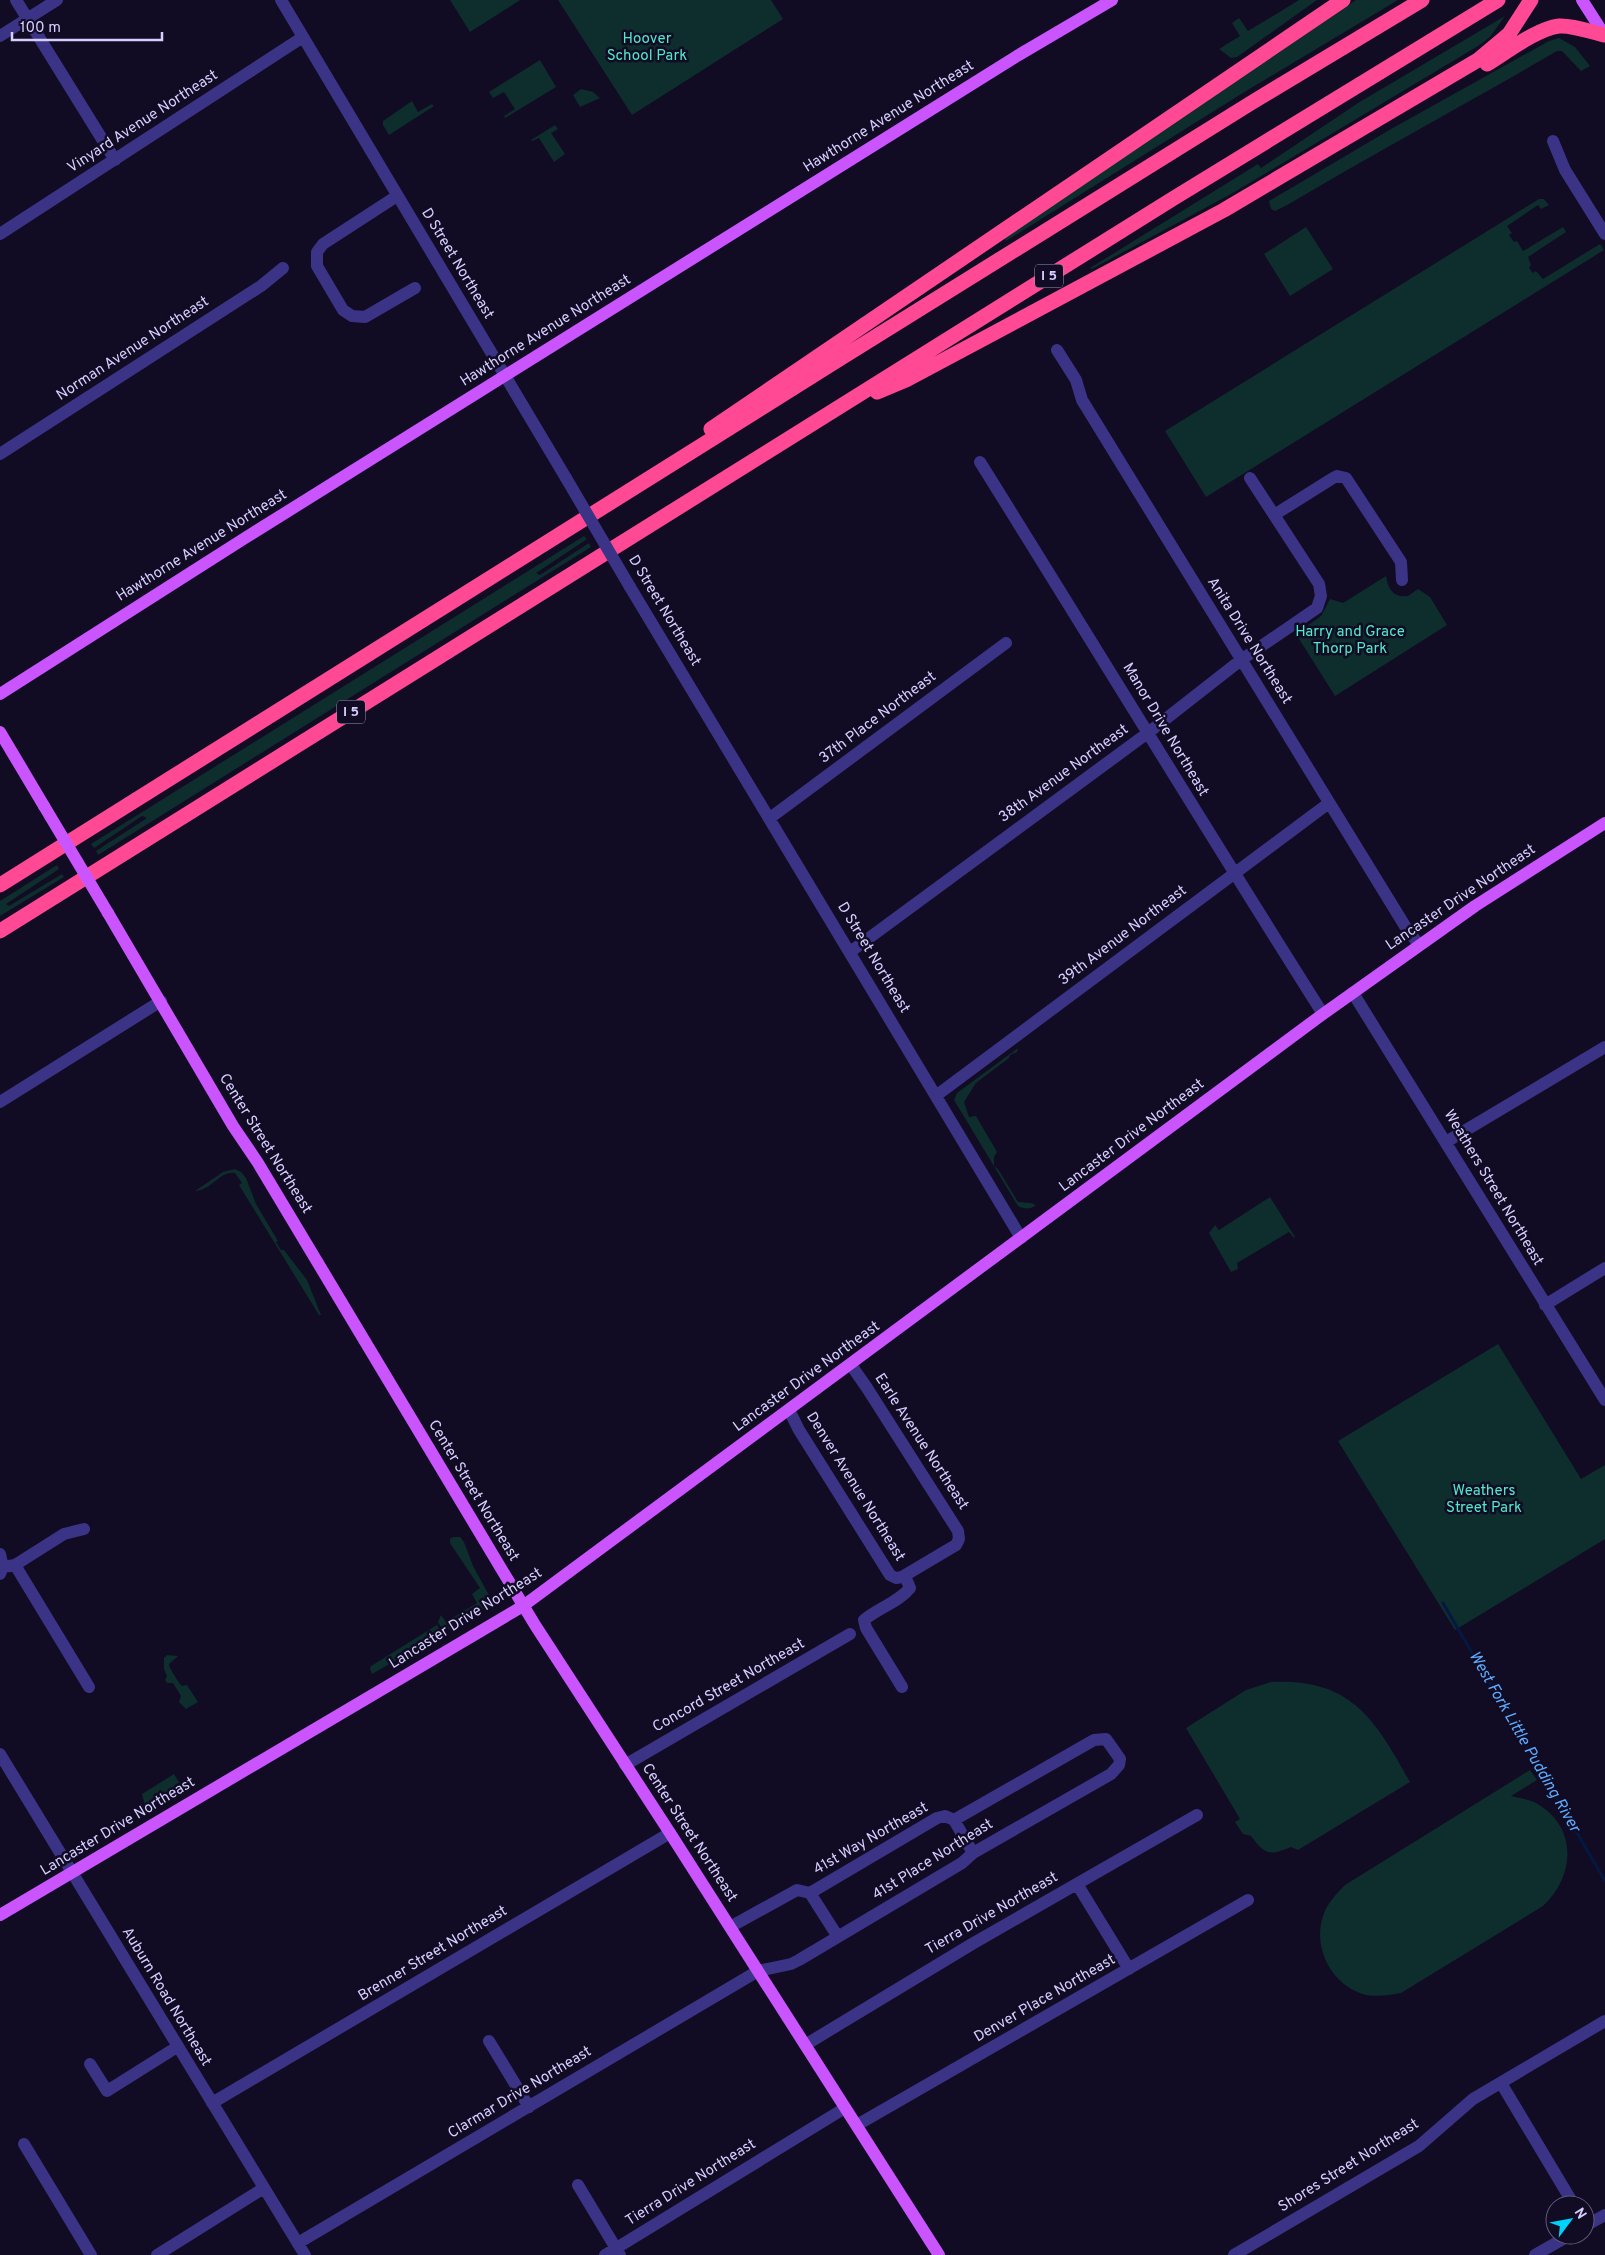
<svg xmlns="http://www.w3.org/2000/svg" width="1605" height="2255" viewBox="0 0 1605 2255" font-family="Overpass,sans-serif">
<style>
.green{fill:#0e2d2d}
.lines{fill:none;stroke-linecap:round;stroke-linejoin:round}
.stream{stroke:#051842;stroke-width:3}
.minor{stroke:#3b3386;stroke-width:12}
.major{stroke:#ca55ff;stroke-width:12}
.highway{stroke:#ff4995;stroke-width:15}
.minor-bridge{stroke:#3b3386;stroke-width:12}
.major-bridge{stroke:#ca55ff;stroke-width:12}
.labels{text-anchor:middle;dominant-baseline:central;stroke-width:5;stroke-linejoin:round;paint-order:stroke}
.shield{fill:#110c23;stroke:#9b94bd;stroke-width:1}
.shield-label{font-size:14px;font-weight:bold;fill:#d6ceff}
.park-label{font-size:15px;fill:#50e9cc;stroke:#110c23}
.street-label{font-size:15px;fill:#d6ceff;stroke:#110c23}
.water-label{font-size:16px;font-style:italic;fill:#5caaff;stroke:#110c23}
</style>
<rect width="100%" height="100%" fill="#110c23"/>
<path class="green" d="M 450,0 L 520,0 L 470,32 Z
M 558,0 L 771,0 L 783,19 L 632,115 Z
M 1299,0 L 1317,0 L 1237,57 L 1231,58 L 1219,49 L 1240,36 L 1232,23 L 1239,18 L 1248,31 Z
M 1356,0 L 1398,0 L 1246,91 L 1006,241 L 1004,238 Z
M 1505,16 L 1490,37 L 1478,46 L 1231,194 L 1092,269 L 1090,268 L 1258,164 L 1261,168 L 1358,103 Z
M 1559,38 L 1575,47 L 1590,66 L 1581,71 L 1562,51 L 1557,51 C 1468,103 1378,151 1289,204 L 1275,211 L 1271,209 L 1269,201 L 1391,129 L 1549,41 Z
M 540,60 L 556,87 L 505,118 L 504,116 L 515,109 L 504,92 L 493,98 L 489,92 Z
M 581,89 L 593,92 L 600,98 L 580,107 L 573,95 Z
M 412,101 L 418,112 L 432,104 L 434,106 L 389,135 L 383,125 L 383,121 Z
M 555,125 L 558,129 L 551,133 L 565,154 L 554,162 L 539,138 L 532,141 L 531,140 Z
M 1539,199 L 1544,199 L 1549,205 L 1541,209 L 1538,205 L 1507,226 L 1512,233 L 1509,235 L 1514,242 L 1517,241 L 1523,251 L 1563,227 L 1566,232 L 1528,257 L 1531,265 L 1529,268 L 1533,273 L 1536,271 L 1543,279 L 1600,244 L 1604,250 L 1206,497 L 1165,431 Z
M 1306,227 L 1333,269 L 1290,296 L 1264,254 Z
M 584,536 L 587,539 L 536,573 L 540,575 L 589,543 L 591,547 L 98,855 L 96,851 L 147,818 L 142,816 L 94,848 L 91,844 Z
M 1386,576 C 1388,589 1393,598 1408,596 L 1418,589 L 1430,597 L 1447,625 L 1335,696 L 1296,634 L 1321,616 L 1330,599 L 1343,603 Z
M 57,865 L 59,869 L 6,904 L 9,906 L 62,874 L 64,877 L 0,916 L 0,901 Z
M 1018,1048 L 1017,1052 L 1010,1055 L 1009,1058 L 976,1083 L 964,1102 L 969,1117 L 976,1116 L 997,1152 L 994,1157 L 994,1166 L 998,1169 L 1018,1202 L 1031,1203 L 1036,1205 C 1030,1210 1024,1209 1018,1206 L 954,1100 L 957,1093 Z
M 235,1169 L 241,1172 L 246,1178 L 256,1204 L 278,1241 L 276,1242 L 281,1250 L 284,1250 L 307,1280 L 321,1315 L 319,1315 L 239,1185 L 242,1183 L 235,1173 C 219,1171 211,1191 195,1191 L 223,1172 Z
M 1270,1197 L 1295,1237 L 1294,1238 L 1289,1232 L 1237,1263 L 1238,1269 L 1231,1272 L 1209,1233 L 1215,1225 L 1219,1230 Z
M 1498,1344 L 1581,1479 L 1605,1465 L 1605,1539 L 1455,1630 L 1338,1441 Z
M 453,1537 L 460,1537 L 464,1542 L 473,1566 L 490,1597 L 487,1601 L 489,1604 L 485,1608 L 444,1632 L 438,1622 L 441,1615 L 446,1622 L 477,1603 L 472,1594 L 480,1588 L 450,1543 L 450,1539 Z
M 437,1625 L 442,1634 L 372,1674 L 370,1669 L 371,1666 Z
M 167,1655 L 178,1656 L 169,1664 C 169,1668 179,1683 182,1686 L 187,1685 L 198,1702 L 186,1709 L 179,1702 L 181,1696 L 173,1683 L 167,1683 L 165,1680 L 167,1676 L 164,1669 L 164,1658 Z
M 1271,1682 C 1351,1678 1375,1719 1410,1782 L 1298,1850 L 1291,1847 C 1269,1856 1265,1855 1251,1836 L 1243,1834 L 1235,1822 L 1240,1819 L 1186,1728 L 1246,1690 Z
M 1530,1770 L 1537,1780 L 1511,1796 C 1519,1798 1527,1799 1534,1802 C 1578,1825 1576,1875 1543,1906 L 1401,1993 C 1390,1995 1378,1997 1366,1995 C 1333,1987 1312,1949 1323,1916 C 1327,1904 1336,1894 1345,1885 Z
M 174,1774 L 182,1787 L 146,1809 L 142,1794 Z"/>
<g class="lines">
<path class="stream" d="M 1443,1603 L 1605,1881"/>
<path class="minor" d="M 16,0 L 115,160
M 281,0 L 566,478
M 0,36 L 57,0
M 1553,141 L 1565,170 L 1605,234
M 397,196 L 323,244 L 317,252 L 317,266 L 343,310 L 352,316 L 365,317 L 415,288
M 0,234 L 303,37
M 1057,350 L 1076,380 L 1082,400 L 1405,926 L 1419,945
M 0,454 L 261,286 L 283,268
M 980,462 C 1095,646 1207,831 1323,1014
M 1274,515 L 1333,478 L 1337,476 L 1346,478 L 1401,562 L 1402,580
M 630,587 L 1021,1238
M 770,818 L 1006,643
M 850,952 L 1149,732 L 1241,660 L 1317,608 L 1321,596 L 1319,584 L 1250,478
M 1353,993 L 1605,1400
M 937,1095 L 1329,803
M 0,1102 L 161,1001
M 1446,1142 L 1605,1047
M 1545,1305 L 1605,1268
M 789,1410 L 799,1430 L 890,1575 L 896,1578 L 902,1577 L 956,1545 L 959,1539 L 958,1531 L 867,1388 L 851,1365
M 0,1554 L 3,1567 L 0,1574
M 15,1565 L 89,1687
M 3,1567 L 15,1565 L 64,1534 L 84,1529
M 902,1687 L 866,1628 L 864,1620 C 878,1608 899,1602 910,1588 L 905,1576
M 0,1754 L 305,2255
M 625,1765 L 850,1634
M 954,1820 L 973,1853
M 1077,1884 L 1129,1969
M 810,1893 L 838,1937
M 489,2041 L 529,2107
M 805,2045 L 972,1944 L 1197,1815
M 90,2064 L 107,2091 L 177,2047
M 1501,2083 L 1574,2205
M 212,2103 L 670,1833
M 857,2125 L 1248,1900
M 24,2144 L 91,2255
M 578,2185 L 620,2255
M 1585,2226 L 1605,2215
M 298,2243 L 758,1971 L 791,1964 L 799,1960 L 962,1863 L 973,1853 L 1111,1774 L 1119,1765 L 1120,1759 L 1106,1739 L 1094,1740 L 954,1820 L 945,1816 L 937,1818 L 810,1893 L 797,1890 L 730,1927
M 157,2255 L 264,2188
M 605,2255 L 845,2108
M 1234,2255 L 1419,2146 L 1473,2099 L 1605,2021
M 1535,2255 L 1570,2235"/>
<path class="major" d="M 1582,0 L 1605,36
M 0,694 L 245,538 L 1017,56 L 1112,0
M 0,732 L 44,806
M 108,913 L 233,1126 L 258,1163 L 535,1625 L 670,1833 L 939,2255
M 0,1915 L 523,1606 L 1323,1014 L 1475,906 L 1605,823"/>
<path class="highway" d="M 1487,64 C 1507,52 1536,29 1559,26 C 1573,25 1591,32 1604,35
M 877,392 L 908,379 L 1224,210 L 1478,60 L 1509,34 L 1531,0
M 711,429 L 1343,0
M 0,885 L 838,360 L 1251,103 L 1422,0
M 0,931 L 1174,198 L 1498,0"/>
<path class="minor-bridge" d="M 566,478 L 630,587"/>
<path class="major-bridge" d="M 44,806 L 108,913"/>
</g>
<g class="labels">
<g class="shield">
<rect x="1035" y="264.5" width="28" height="23" rx="4"/>
<rect x="337" y="700.5" width="28" height="23" rx="4"/>
</g>
<g class="shield-label">
<text x="1049" y="276">I 5</text>
<text x="351" y="712">I 5</text>
</g>
<g class="park-label">
<text x="647" y="39">Hoover<tspan x="647" dy="17">School Park</tspan></text>
<text x="1350" y="632">Harry and Grace<tspan x="1350" dy="17">Thorp Park</tspan></text>
<text x="1484" y="1491">Weathers<tspan x="1484" dy="17">Street Park</tspan></text>
</g>
<g class="street-label">
<text transform="translate(889 117) rotate(-32)">Hawthorne Avenue Northeast</text>
<text transform="translate(143 122) rotate(-33)">Vinyard Avenue Northeast</text>
<text transform="translate(457 264) rotate(59)">D Street Northeast</text>
<text transform="translate(546 331) rotate(-32)">Hawthorne Avenue Northeast</text>
<text transform="translate(133 349) rotate(-33)">Norman Avenue Northeast</text>
<text transform="translate(202 546) rotate(-32)">Hawthorne Avenue Northeast</text>
<text transform="translate(664 611) rotate(59)">D Street Northeast</text>
<text transform="translate(1249 641) rotate(58)">Anita Drive Northeast</text>
<text transform="translate(878 718) rotate(-37)">37th Place Northeast</text>
<text transform="translate(1165 730) rotate(59)">Manor Drive Northeast</text>
<text transform="translate(1064 774) rotate(-36)">38th Avenue Northeast</text>
<text transform="translate(1461 898) rotate(-34)">Lancaster Drive Northeast</text>
<text transform="translate(1123 936) rotate(-37)">39th Avenue Northeast</text>
<text transform="translate(873 958) rotate(59)">D Street Northeast</text>
<text transform="translate(1132 1136) rotate(-37)">Lancaster Drive Northeast</text>
<text transform="translate(265 1144) rotate(58)">Center Street Northeast</text>
<text transform="translate(1493 1188) rotate(59)">Weathers Street Northeast</text>
<text transform="translate(807 1377) rotate(-36)">Lancaster Drive Northeast</text>
<text transform="translate(921 1442) rotate(57)">Earle Avenue Northeast</text>
<text transform="translate(855 1487) rotate(58)">Denver Avenue Northeast</text>
<text transform="translate(473 1491) rotate(59)">Center Street Northeast</text>
<text transform="translate(466 1619) rotate(-32)">Lancaster Drive Northeast</text>
<text transform="translate(729 1686) rotate(-30)">Concord Street Northeast</text>
<text transform="translate(118 1827) rotate(-31)">Lancaster Drive Northeast</text>
<text transform="translate(689 1833) rotate(57)">Center Street Northeast</text>
<text transform="translate(871 1839) rotate(-30)">41st Way Northeast</text>
<text transform="translate(933 1860) rotate(-32)">41st Place Northeast</text>
<text transform="translate(992 1914) rotate(-30)">Tierra Drive Northeast</text>
<text transform="translate(433 1954) rotate(-31)">Brenner Street Northeast</text>
<text transform="translate(166 1997) rotate(59)">Auburn Road Northeast</text>
<text transform="translate(1045 1999) rotate(-30)">Denver Place Northeast</text>
<text transform="translate(520 2093) rotate(-31)">Clarmar Drive Northeast</text>
<text transform="translate(1349 2166) rotate(-32)">Shores Street Northeast</text>
<text transform="translate(691 2183) rotate(-32)">Tierra Drive Northeast</text>
</g>
<g class="water-label">
<text transform="translate(1524 1742) rotate(60)">West Fork Little Pudding River</text>
</g>
</g>
<g transform="translate(1570 2220) rotate(58)"><circle r="24" fill="#110c23" stroke="#605a7b"/>
<path d="M0-4L9 19L0 12L-9 19Z" fill="#00d1f9"/>
<text y="-8" font-size="14" font-weight="bold" text-anchor="middle" fill="#d6ceff">N</text>
</g>
<path d="M12 32v8h150v-8" fill="none" stroke="#d6ceff" stroke-width="2.5"/>
<text x="20" y="32" font-size="15" fill="#d6ceff" stroke="#110c23" stroke-width="4" paint-order="stroke">100 m</text>
</svg>
